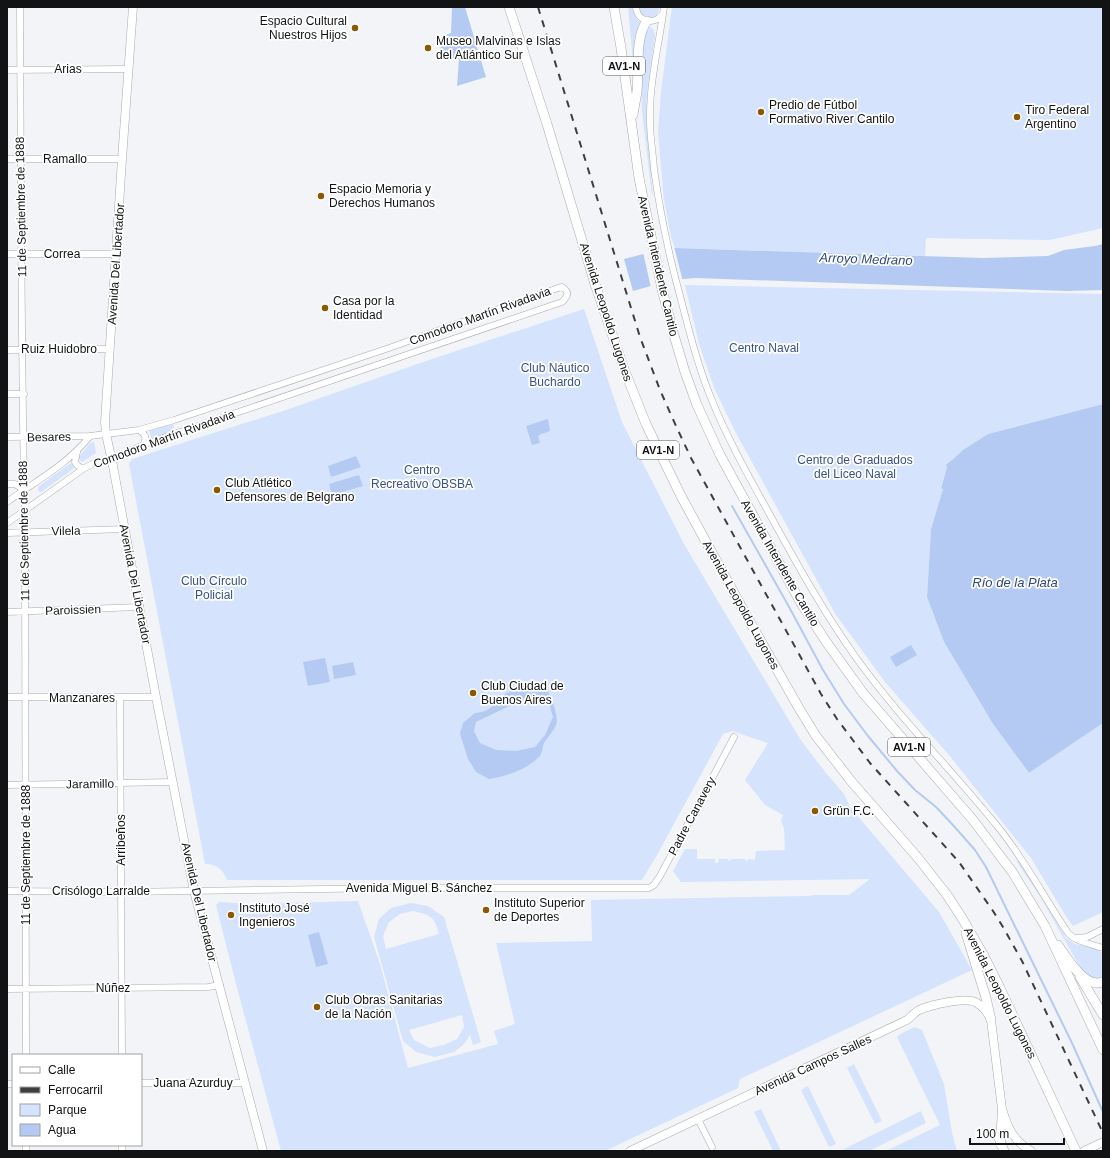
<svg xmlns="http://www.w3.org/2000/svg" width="1110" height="1158" viewBox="0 0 1110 1158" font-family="Arial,sans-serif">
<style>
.green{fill:#d5e3fd;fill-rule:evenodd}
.water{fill:#b5caf2;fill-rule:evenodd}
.pier{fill:#f2f4f8}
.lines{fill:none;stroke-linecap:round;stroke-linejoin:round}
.stream{stroke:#b5caf2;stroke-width:2}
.minor-casing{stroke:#a9aaae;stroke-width:7}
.major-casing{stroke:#a9aaae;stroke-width:9}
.highway-casing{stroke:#a9aaae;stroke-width:10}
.minor{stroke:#fff;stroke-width:6}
.major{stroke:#fff;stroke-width:8}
.highway{stroke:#fff;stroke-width:9}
.rail{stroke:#3d3e40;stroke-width:2;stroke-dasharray:7 7;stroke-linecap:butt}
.poi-dot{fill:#8a5900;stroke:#fff;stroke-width:1.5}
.labels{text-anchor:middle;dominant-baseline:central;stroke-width:3.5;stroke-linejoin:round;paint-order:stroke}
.shield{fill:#fff;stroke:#595a5a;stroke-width:1}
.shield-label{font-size:11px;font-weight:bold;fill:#121314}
.poi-label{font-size:12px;fill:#121314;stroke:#fff;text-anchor:start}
.street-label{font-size:12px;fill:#121314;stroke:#fff}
.park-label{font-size:12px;fill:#385285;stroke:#fff}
.water-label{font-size:13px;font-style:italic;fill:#2f487b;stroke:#fff}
</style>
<rect width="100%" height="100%" fill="#f2f4f8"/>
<path class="green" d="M 628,7 L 633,7 C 634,14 635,18 641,23 L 639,26 L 636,63 L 633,62 Z
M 639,7 L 659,7 C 660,21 640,22 639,7 Z
M 672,7 L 1103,7 L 1103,228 L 1050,240 L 926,238 L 925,256 L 675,248 L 671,237 L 664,200 L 658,131 L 661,92 Z
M 649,26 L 653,29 L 655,35 L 647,93 L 646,119 L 653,195 L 652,195 L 642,112 L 641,85 L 644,28 Z
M 685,285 L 1103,294 L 1103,404 L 988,434 L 963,450 L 952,460 L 946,463 L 947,467 L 941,487 L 943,489 L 931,529 L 927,597 L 944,642 L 993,724 L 1029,773 L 1103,723 L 1103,912 L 1073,926 L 1067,918 L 1031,858 L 949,755 L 885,682 L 836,615 L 737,435 L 715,390 L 699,344 Z
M 584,309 L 622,422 L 684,544 L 800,739 L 826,773 L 844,794 L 850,807 L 939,912 L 972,970 L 740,1079 L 738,1088 L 605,1151 L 281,1151 L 236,984 L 216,905 L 219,902 L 251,904 L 358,901 L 380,964 L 408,1068 L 498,1044 L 494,1031 L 515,1024 L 496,943 L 592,941 L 591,900 L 808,896 L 815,895 L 849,895 L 870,879 L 681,882 L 673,871 L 685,849 L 697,849 L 697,859 L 715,859 L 715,863 L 718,863 L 719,859 L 728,859 L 728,861 L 731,860 L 731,859 L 745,859 L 746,861 L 748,861 L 748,859 L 755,860 L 756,851 L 785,850 L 784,828 L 781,821 L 783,815 L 765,805 L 745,780 L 768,743 L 732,731 L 723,734 L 657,855 L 642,880 L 227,880 C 223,869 216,864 205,864 L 129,464 L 132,459 L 283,411 L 429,360 Z
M 173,424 L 175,431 L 151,438 L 149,430 Z
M 92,442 L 94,442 L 96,453 L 82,462 L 78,458 L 79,457 L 89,444 Z
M 71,463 L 72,464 L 74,467 L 73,469 L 41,492 L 39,492 L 38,489 L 38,487 Z
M 1018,861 L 1031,880 L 1066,938 L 1075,944 L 1097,949 L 1103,954 L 1103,977 C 1093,981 1088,976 1081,969 L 1041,898 L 1017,862 Z
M 411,903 L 428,906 L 444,917 L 481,1042 L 473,1045 L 470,1035 L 464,1044 L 454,1052 L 435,1057 L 416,1052 L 403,1041 L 374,937 L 379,919 L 391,908 ZM 413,911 C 431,915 434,916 439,934 L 386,949 L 383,936 L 389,922 L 400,914 ZM 462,1015 L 464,1027 L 457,1039 L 444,1045 L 430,1048 L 414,1040 L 409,1030 Z
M 915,1027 L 922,1030 L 944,1084 L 952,1133 L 957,1151 L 886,1151 L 940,1125 L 897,1037 L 902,1033 Z
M 854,1064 L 882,1121 L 875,1124 L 847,1068 Z
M 808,1086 L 836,1144 L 829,1147 L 801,1090 Z
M 761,1109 L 781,1151 L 773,1151 L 754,1112 Z
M 921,1111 L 926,1123 L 869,1151 L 840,1151 Z"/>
<path class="water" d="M 452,7 L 465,7 L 486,77 L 457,86 L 459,59 L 440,58 L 441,37 L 451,33 Z
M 1103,244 L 1103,290 L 1067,291 L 696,278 L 672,280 L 633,291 L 624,259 L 663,249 L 675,248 L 983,258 L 1048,256 L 1064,250 L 1095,246 Z
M 1103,404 L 1103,723 L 1029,773 L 993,724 L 944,642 L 927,597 L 931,529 L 943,489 L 941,488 L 947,467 L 946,464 L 952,460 L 963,450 L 988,434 Z
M 548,419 L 550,431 L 539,435 L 538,436 L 540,443 L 532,445 L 526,426 Z
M 356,456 L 361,467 L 331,477 L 328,466 Z
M 359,475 L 363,486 L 332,495 L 329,484 Z
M 911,645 L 917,655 L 896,667 L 890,657 Z
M 325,658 L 330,682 L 308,686 L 303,662 Z
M 353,662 L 356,675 L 334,679 L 332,666 Z
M 533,687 C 538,688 544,689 548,692 C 552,696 557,715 557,721 C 556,730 548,736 544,743 C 542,747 543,752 539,757 C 526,770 507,776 489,779 L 476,772 L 468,759 L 460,734 L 463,723 L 475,713 L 482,712 L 489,709 L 506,693 L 519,689 ZM 541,696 L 549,704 L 553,717 L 545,735 L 535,747 L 516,751 L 496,750 L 480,743 L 474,731 L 476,722 L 522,700 Z
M 319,932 L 328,964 L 316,967 L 308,935 Z"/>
<path class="pier" d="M 674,246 L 683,282 L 673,282 L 651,288 L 643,252 L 663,247 Z"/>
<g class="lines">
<path class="stream" d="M 732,506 L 788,605 L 823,670 L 844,704 L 868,736 L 897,771 L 915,790 L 936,807 L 952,824 L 975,850 L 986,867 L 1072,1043 L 1103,1112"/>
<defs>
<path id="minor" d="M 20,7 C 21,182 21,357 25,532 L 26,1055
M 636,7 C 637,21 653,26 662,15
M 664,7 C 659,45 649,83 650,121 C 650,137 653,153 654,169 C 659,205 666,241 675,277 C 686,317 695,359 711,398 C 727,438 749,477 770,515 C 797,564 824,613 857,659 C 901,720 955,773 1002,832 C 1027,864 1045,899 1068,933 C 1076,942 1092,944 1103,948
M 7,70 L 129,69
M 7,159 L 122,159
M 7,254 L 117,254
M 7,350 L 110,349
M 7,394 L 24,394
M 139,430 C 146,434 147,439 143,445
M 7,437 L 90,436 L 139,430 L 174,420 L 389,348 L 558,288 L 562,287 C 570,292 568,296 562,302 L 177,433 L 143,445 L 112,460 L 96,462 L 83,469 L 7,523
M 77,452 L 75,462 L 78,466 L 83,469
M 7,484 L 15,484 L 24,490
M 7,502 C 36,481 68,464 90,436
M 7,533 L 124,529
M 7,612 L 139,607
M 7,697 L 156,697
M 120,698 L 122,1055
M 7,785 L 173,782
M 7,891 L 122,892 L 392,888 L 649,888 L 654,885 L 660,876 L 734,737
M 1077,938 L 1087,937 L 1103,929
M 7,989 L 208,987 L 220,985
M 141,1083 L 245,1083
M 7,1084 L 13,1084
M 698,1119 L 712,1147
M 26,1151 L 26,1145
M 122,1151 L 122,1145"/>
<path id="major" d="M 133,7 L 122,159 L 105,422 L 106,434 L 113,466 L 156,697 L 194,891 L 263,1151
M 1003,1112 C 1008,1129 1015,1142 1031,1151
M 630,1151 L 907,1020 C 911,1017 915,1012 919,1010 C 931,1005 966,996 977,1003 C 984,1007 988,1013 991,1020 L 1002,1109 L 1000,1144
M 1084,1151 L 1103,1142"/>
<path id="highway" d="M 509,7 L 547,124 L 595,284 L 624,369 L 646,424 L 681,496 L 741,606 L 800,710 L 816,736 L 851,781 L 918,858 L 947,895 L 962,918 L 984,956 L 1000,988 L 1076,1151
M 614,7 L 621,48 L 639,178 L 662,289 L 673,332 L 685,372 L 697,405 L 720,455 L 801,603 L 827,643 L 863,693 L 973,820 L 1013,873 L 1045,926 L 1103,1050
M 633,115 C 634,107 636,99 637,91 C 639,72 635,35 647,21
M 966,933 L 986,998 L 991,1020
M 1058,945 C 1067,958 1085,989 1103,982
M 1080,977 L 1103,1015
M 999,1138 L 1004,1151"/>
</defs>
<use href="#minor" class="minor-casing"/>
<use href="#major" class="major-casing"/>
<use href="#highway" class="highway-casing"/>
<use href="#minor" class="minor"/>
<use href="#major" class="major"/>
<use href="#highway" class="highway"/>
<path class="rail" d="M 538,7 L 640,337 L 660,390 L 676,426 L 691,458 L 821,694 L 837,719 L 870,763 L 959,862 L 993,911 L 1003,927 L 1022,961 L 1103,1133"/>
</g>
<g class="poi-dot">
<circle cx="355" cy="28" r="4"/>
<circle cx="428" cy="48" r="4"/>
<circle cx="761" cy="112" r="4"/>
<circle cx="1017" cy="117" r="4"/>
<circle cx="321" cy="196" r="4"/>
<circle cx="325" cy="308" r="4"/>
<circle cx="217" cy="490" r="4"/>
<circle cx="473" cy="693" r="4"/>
<circle cx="815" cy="811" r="4"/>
<circle cx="486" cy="910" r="4"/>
<circle cx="231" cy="915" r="4"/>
<circle cx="317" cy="1007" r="4"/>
</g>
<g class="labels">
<g class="shield">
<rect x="603" y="57" width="42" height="18" rx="3"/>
<rect x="637" y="441" width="42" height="18" rx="3"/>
<rect x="888" y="738" width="42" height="18" rx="3"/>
</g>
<g class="shield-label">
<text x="624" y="66">AV1-N</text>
<text x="658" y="450">AV1-N</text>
<text x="909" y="747">AV1-N</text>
</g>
<g class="poi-label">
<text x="347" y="21" text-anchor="end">Espacio Cultural<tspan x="347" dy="14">Nuestros Hijos</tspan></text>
<text x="436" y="41">Museo Malvinas e Islas<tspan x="436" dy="14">del Atlántico Sur</tspan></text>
<text x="769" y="105">Predio de Fútbol<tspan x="769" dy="14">Formativo River Cantilo</tspan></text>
<text x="1025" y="110">Tiro Federal<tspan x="1025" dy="14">Argentino</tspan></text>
<text x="329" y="189">Espacio Memoria y<tspan x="329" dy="14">Derechos Humanos</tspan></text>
<text x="333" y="301">Casa por la<tspan x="333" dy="14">Identidad</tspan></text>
<text x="225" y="483">Club Atlético<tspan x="225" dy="14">Defensores de Belgrano</tspan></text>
<text x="481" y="686">Club Ciudad de<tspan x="481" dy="14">Buenos Aires</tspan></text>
<text x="823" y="811">Grün F.C.</text>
<text x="494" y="903">Instituto Superior<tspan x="494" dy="14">de Deportes</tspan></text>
<text x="239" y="908">Instituto José<tspan x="239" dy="14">Ingenieros</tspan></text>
<text x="325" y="1000">Club Obras Sanitarias<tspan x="325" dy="14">de la Nación</tspan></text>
</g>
<g class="street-label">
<text x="68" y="69">Arias</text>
<text x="65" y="159">Ramallo</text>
<text transform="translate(21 207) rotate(-91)">11 de Septiembre de 1888</text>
<text x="62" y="254">Correa</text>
<text transform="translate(116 264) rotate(-86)">Avenida Del Libertador</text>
<text transform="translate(658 266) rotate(77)">Avenida Intendente Cantilo</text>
<text transform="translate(606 312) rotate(72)">Avenida Leopoldo Lugones</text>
<text transform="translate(480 316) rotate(-20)">Comodoro Martín Rivadavia</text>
<text x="59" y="349">Ruiz Huidobro</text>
<text transform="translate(49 437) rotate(-1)">Besares</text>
<text transform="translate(164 439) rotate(-20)">Comodoro Martín Rivadavia</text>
<text transform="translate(24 531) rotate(-91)">11 de Septiembre de 1888</text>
<text transform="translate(66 531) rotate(-1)">Vilela</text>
<text transform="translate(780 563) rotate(60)">Avenida Intendente Cantilo</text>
<text transform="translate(135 584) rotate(79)">Avenida Del Libertador</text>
<text transform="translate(741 605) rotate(61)">Avenida Leopoldo Lugones</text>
<text transform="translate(73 610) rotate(-2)">Paroissien</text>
<text x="82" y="698">Manzanares</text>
<text transform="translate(90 784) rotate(-1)">Jaramillo</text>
<text transform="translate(692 816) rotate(-62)">Padre Canavery</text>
<text transform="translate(121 840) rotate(-90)">Arribeños</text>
<text transform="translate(26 855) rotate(-90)">11 de Septiembre de 1888</text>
<text x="419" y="888">Avenida Miguel B. Sánchez</text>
<text x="101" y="891">Crisólogo Larralde</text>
<text transform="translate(199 902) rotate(77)">Avenida Del Libertador</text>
<text x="113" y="988">Núñez</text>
<text transform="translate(1000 993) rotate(63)">Avenida Leopoldo Lugones</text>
<text transform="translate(813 1065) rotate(-25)">Avenida Campos Salles</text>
<text x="193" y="1083">Juana Azurduy</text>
</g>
<g class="park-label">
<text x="764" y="348">Centro Naval</text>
<text x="555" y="368">Club Náutico<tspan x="555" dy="14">Buchardo</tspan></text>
<text x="855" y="460">Centro de Graduados<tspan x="855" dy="14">del Liceo Naval</tspan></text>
<text x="422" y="470">Centro<tspan x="422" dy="14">Recreativo OBSBA</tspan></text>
<text x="214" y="581">Club Círculo<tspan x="214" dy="14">Policial</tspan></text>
</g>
<g class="water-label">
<text transform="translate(866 259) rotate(2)">Arroyo Medrano</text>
<text x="1015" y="582">Río de la Plata</text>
</g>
</g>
<rect width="1110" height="1158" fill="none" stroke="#121314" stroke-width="16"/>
<rect x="12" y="1054" width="130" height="92" fill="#ffffff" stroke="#a0a1a1"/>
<rect x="20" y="1067" width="20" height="6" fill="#ffffff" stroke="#a0a1a1"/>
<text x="48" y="1074" font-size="12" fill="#121314">Calle</text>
<rect x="20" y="1087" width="20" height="6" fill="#3d3e40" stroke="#a0a1a1"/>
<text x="48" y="1094" font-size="12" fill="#121314">Ferrocarril</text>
<rect x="20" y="1104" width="20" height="12" fill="#d5e3fd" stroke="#a0a1a1"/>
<text x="48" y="1114" font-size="12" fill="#121314">Parque</text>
<rect x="20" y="1124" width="20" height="12" fill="#b5caf2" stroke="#a0a1a1"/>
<text x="48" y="1134" font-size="12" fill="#121314">Agua</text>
<path d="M970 1138v6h94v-6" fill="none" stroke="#121314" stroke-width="2"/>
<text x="976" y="1138" font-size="12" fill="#121314" stroke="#ffffff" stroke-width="3" paint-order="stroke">100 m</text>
</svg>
